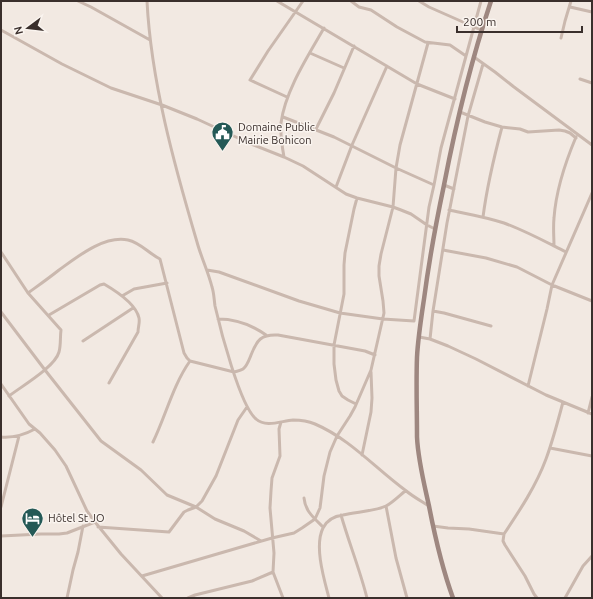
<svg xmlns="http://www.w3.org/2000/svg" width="593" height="599" viewBox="0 0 593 599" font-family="Ubuntu,sans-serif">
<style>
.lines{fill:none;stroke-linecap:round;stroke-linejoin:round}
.minor{stroke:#cab8ae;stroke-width:3}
.secondary{stroke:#9e8780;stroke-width:4.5}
.labels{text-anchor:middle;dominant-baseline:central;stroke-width:3;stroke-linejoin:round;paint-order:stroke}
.poi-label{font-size:11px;fill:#3a2f2c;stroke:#faf4ef;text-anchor:start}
</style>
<rect width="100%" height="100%" fill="#f2e9e2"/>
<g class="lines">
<path class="minor" d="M 78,1 L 91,7 L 150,40
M 147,1 C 151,81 174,164 197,242 C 201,257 208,271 212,287 C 214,293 214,299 215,306 C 220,328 240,406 256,419 C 266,428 281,421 293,420 C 300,420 308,421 315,424 C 350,439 375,468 405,490 C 412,496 421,501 429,506
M 277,1 L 417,84 L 455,99
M 351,1 L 359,7 L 371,10 L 397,27 L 425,42 L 450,45 L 466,56
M 419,1 L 429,7 L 481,30
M 570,7 L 592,12
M 1,30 L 62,64 L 111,88 L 162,105 L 197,119 L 251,144 L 284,157 L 303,166 L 346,194 L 357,198 L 393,207 L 401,210 L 411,214 L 427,225 L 435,229
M 561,38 L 565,21 L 571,1
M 310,53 L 344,68
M 474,57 L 495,72 L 514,87 L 592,145
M 483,64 L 468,116 L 447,223 L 433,311 L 430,339 L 448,346 L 476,359 L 546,395 L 592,414
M 580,79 L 592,83
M 287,97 L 250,80 L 268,51 L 303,1
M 460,112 L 485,122 L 502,127 L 520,129 L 528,132 L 559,130 L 565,131 L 570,133 L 576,138
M 283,117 L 334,137 L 396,168 L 434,185
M 316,129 L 334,93 L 354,46
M 284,157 C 282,146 280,135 281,123 C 285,91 308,56 324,28
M 444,185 L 454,189
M 336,187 L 352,145 L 387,66
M 449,210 C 468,214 486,217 504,223 C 526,231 546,242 566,252
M 483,217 C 487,186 494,157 502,127
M 554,246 C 554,237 553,228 554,218 C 556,190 565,163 576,137
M 443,250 L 486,258 L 517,267 L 552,285 L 592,301
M 1,252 L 28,293 L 61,330 C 60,337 61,345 59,352 C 55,367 22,386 9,396
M 207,270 L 219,272 L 299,301 L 340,313 L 383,319 L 414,321 L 429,207 L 434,185 L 441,148 L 481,1
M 28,293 C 39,285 49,278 59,270 C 77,257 104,235 128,240 C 141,243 148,253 160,259 L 184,353 L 187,358 L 190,361 L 234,372 C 237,371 240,371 243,369 C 247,366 249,360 251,355 C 257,340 261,334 278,335 L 365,351 L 375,355
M 122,296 L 134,289 L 167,283
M 433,311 L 444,313 L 491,326
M 1,312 L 45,370 L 101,441 L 141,470 L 167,495 L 196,507 L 215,519 L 244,531 L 261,541
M 49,315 L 100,285 L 104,284 C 116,291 136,304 139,318 C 140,323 138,327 138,332 L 109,383
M 218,319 C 237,319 252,325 266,335
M 419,337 L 430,339
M 83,341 L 133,308
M 1,384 L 29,424 L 40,433 L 55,450 L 66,466 L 87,511 L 95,522 L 121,554 L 162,598
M 528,386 L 547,309 L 552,285 L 592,193
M 356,404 L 348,400 L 342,396 L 339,391 L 336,380 L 334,364 L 334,345 L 344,294 L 344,265 L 345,253 L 354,209 L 357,198
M 588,413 L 592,397
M 281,422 L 279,429 L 280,456 L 272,478 L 271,491 L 270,508 L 274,553 L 273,572 L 283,598
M 1,437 C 13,438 24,435 35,429
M 153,442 C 166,415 173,385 190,361
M 550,448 L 592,456
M 362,455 L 371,412 L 372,398 L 371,372
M 304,498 C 305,511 314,518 323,527
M 386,506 L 396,558 L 407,598
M 1,507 L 19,436
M 341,515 C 349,543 360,570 367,598
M 433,526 L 448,528 L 469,529 L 504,534
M 98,527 L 169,532 L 184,512 L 188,510 L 196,507 L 202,501 L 216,476 L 238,420 L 247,407
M 1,536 L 41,534 L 59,534 L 67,533 L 95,522
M 142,576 L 272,538 L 294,533 L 302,528 L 315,519 L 320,508 L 324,476 L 330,452 L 337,436 L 350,416 L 355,407 L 371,370 L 384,313 L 383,301 L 379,276 L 379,266 L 381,254 L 393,207 L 396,168 L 400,145 L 428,43
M 67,598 L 73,570 L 78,552 L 83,526
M 188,598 L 195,595 L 252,581 L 273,572
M 329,598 C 324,579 314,546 323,528 C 327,520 335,516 343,515 C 355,512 376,511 386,506 C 393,502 399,496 405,491
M 537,598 L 534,594 L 525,576 L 505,545 L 503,541 L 504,534 C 520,510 536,486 546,459 C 553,440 558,421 563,402
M 565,598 L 583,566 L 592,556"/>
<path class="secondary" d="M 453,598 C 442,568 435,537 429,506 C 424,483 418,460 417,437 C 417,410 416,384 417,357 C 418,338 421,319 424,299 C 429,261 436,223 444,185 C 456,123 471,61 491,1"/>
</g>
<defs>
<symbol id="civic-pin" viewBox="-11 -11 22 30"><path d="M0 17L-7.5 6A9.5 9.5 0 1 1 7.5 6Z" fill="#245956" stroke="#faf4ef"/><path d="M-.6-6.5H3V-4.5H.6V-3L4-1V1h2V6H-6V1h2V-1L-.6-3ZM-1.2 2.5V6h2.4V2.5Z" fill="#fff"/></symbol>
<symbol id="hotel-pin" viewBox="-11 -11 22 30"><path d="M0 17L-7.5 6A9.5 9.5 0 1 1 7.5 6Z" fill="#245956" stroke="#faf4ef"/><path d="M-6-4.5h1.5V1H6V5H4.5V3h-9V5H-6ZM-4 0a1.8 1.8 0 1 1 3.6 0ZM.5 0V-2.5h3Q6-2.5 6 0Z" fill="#fff"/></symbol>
</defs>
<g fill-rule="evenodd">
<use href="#civic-pin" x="210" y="120" width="25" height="34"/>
<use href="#hotel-pin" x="20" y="506" width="25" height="34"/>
</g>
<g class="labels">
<g class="poi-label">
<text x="238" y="127">Domaine Public<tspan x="238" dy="13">Mairie Bohicon</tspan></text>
<text x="48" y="518">Hôtel St JO</text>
</g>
</g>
<rect width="593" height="599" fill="none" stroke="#3a2f2c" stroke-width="4"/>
<g transform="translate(28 28) rotate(255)" stroke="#faf4ef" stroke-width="3" paint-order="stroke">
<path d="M0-3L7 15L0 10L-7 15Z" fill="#3a2f2c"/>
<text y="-6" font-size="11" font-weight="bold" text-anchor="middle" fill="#3a2f2c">N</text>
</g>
<path d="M457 26v6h125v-6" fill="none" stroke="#3a2f2c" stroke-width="2"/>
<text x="463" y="26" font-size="12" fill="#3a2f2c" stroke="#faf4ef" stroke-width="3" paint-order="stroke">200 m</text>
</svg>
